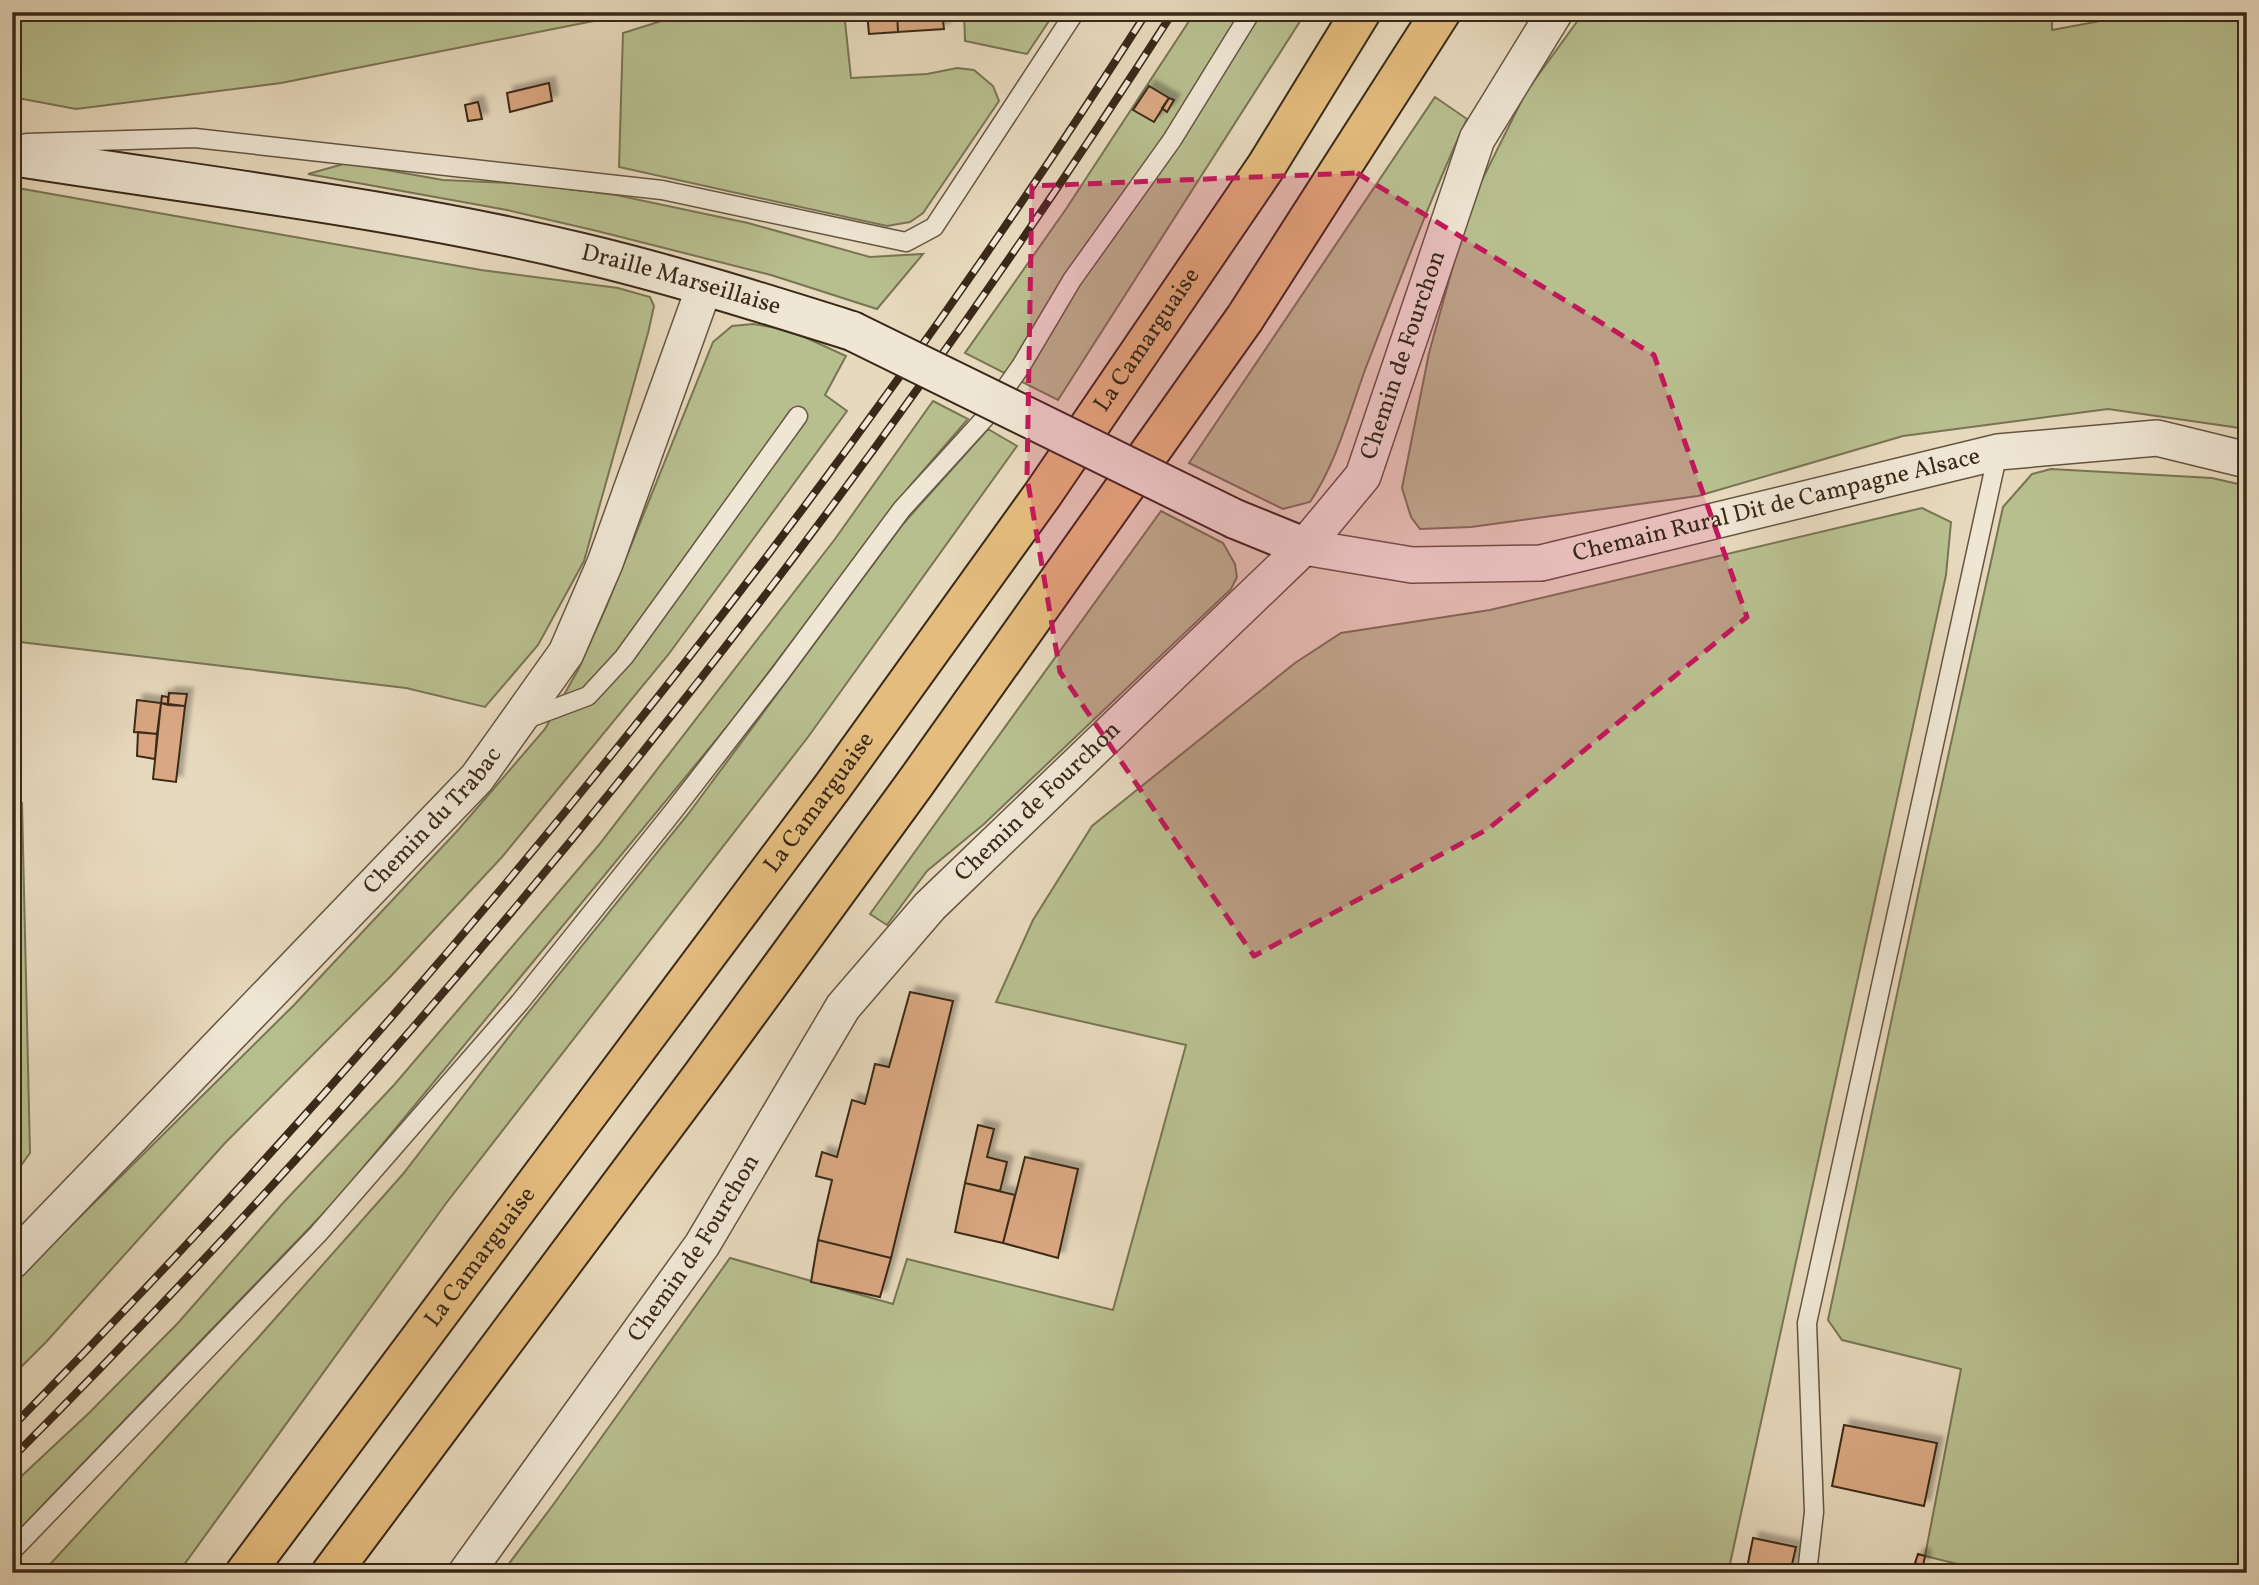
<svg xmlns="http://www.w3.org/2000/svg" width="2259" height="1585" viewBox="0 0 2259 1585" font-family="Vollkorn,serif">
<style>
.green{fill:#b8bf8f;stroke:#797454;stroke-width:2}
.building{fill:#d9a781;stroke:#3a2919;stroke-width:2;filter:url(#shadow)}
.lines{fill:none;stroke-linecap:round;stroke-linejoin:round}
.lane-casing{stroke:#655542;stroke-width:21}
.street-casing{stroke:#655542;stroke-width:38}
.secondary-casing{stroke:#3a2919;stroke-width:42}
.highway-casing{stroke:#3a2919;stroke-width:42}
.lane{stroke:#efe6d4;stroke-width:18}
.street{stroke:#efe6d4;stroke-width:35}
.secondary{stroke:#efe6d4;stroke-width:38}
.highway{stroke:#e4bc7e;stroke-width:38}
.rail-casing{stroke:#3a2919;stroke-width:8}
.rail{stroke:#efe6d4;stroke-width:5;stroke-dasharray:16;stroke-linecap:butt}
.secondary-bridge-casing{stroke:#3a2919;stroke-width:42;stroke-linecap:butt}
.secondary-bridge{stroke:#efe6d4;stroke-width:38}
.marked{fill:#c2185b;fill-opacity:0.2;stroke:#c2185b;stroke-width:5;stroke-dasharray:14 9;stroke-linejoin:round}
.labels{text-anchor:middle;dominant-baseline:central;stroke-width:5;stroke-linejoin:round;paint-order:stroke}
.street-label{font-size:24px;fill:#3a2919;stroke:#efe6d4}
</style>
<defs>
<filter id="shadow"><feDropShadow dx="6" dy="-6" stdDeviation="2" flood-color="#0004"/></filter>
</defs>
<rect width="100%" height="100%" fill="#e7d9bd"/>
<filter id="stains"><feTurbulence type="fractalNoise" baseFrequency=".00286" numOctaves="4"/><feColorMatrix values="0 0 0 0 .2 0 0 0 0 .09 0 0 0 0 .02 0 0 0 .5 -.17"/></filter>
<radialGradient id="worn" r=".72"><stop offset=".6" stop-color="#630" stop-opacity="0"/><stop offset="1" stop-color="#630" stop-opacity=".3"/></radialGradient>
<path class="green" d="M 12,12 L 639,12 L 281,83 L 76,109 L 12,97 Z
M 690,12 L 844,12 L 851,78 L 927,74 L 957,68 L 974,70 L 993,86 L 999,101 L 923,213 L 910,222 L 887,226 L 619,167 L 623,33 Z
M 964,12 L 1055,12 L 1027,54 L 965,41 Z
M 1195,12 L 1306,12 L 1058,400 L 965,353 L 1066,209 Z
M 1584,12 L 2052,12 L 2052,30 L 2148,12 L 2247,12 L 2247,429 L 2108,409 L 1903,436 L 1698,496 L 1471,527 L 1420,529 L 1411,517 L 1402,488 L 1429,353 L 1470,204 L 1526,92 Z
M 1435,97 L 1467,119 C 1429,201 1398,285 1365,370 C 1349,414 1336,464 1310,502 L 1283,509 L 1189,463 Z
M 347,163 L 443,180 L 529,184 L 616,195 L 748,223 L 870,257 L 923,254 L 877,309 L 771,275 L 597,231 L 507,210 L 308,174 Z
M 12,187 L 481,270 L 618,288 L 650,297 L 654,306 L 648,333 L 584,561 L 538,645 L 485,707 L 406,688 L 12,641 Z
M 753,324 L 789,330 L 846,356 L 825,395 L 847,411 L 668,655 L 502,857 L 391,976 L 225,1143 L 47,1341 L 12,1376 L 12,1284 L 294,1005 L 459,829 L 545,729 L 579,668 L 607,605 L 713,342 L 732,326 Z
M 933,401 L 968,419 L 910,486 L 730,723 L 339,1197 L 12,1537 L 12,1485 L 89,1413 L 178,1323 L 283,1203 L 394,1085 L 598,846 L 835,539 Z
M 988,429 L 1017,446 L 808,737 L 447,1202 L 178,1573 L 42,1573 L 257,1339 L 403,1174 L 515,1029 L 689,813 L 903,524 Z
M 2051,469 L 2212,478 L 2247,486 L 2247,1573 L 1994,1573 L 1925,1556 L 1961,1369 L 1842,1340 L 1828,1320 L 1929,843 L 2003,507 L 2032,474 Z
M 1922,508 L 1951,522 L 1946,575 L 1728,1573 L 502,1573 L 553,1505 L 730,1258 L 893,1304 L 907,1259 L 1113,1310 L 1186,1045 L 996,1002 L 1033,920 L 1092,826 L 1295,663 L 1341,633 L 1490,610 Z
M 1161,511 L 1223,543 L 1235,564 L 1237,577 L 1231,589 L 984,824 L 927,871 L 887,925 L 870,914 Z
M 22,803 L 30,1153 L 12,1178 L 12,804 Z"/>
<path class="building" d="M 867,12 L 897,12 L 898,32 L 869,34 Z
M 897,12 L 942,12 L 944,29 L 898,32 Z
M 549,83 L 552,101 L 510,112 L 507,93 Z
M 1149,86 L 1169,98 L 1154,122 L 1133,110 Z
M 1169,98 L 1174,100 L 1167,112 L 1162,108 Z
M 478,102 L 482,119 L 468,121 L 465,105 Z
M 169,693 L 187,694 L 185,706 L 168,705 Z
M 162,696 L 168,697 L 168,705 L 161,703 Z
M 137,700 L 161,703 L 157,734 L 134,732 Z
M 161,703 L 185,706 L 176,782 L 153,779 Z
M 138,732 L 157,734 L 155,759 L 137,756 Z
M 910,992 L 953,1001 L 891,1258 L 818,1240 L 832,1180 L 816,1176 L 822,1152 L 837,1157 L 852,1100 L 865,1104 L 875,1064 L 889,1067 Z
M 978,1125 L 994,1129 L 987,1157 L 1007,1162 L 1000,1191 L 965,1183 Z
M 1025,1157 L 1078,1169 L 1058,1258 L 1003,1243 Z
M 965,1183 L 1015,1195 L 1003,1243 L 955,1232 Z
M 818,1240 L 891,1258 L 880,1297 L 811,1282 Z
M 1844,1425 L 1937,1443 L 1924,1506 L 1832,1486 Z
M 1753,1538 L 1796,1547 L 1790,1573 L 1746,1573 Z
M 1918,1554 L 1925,1556 L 1923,1566 L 1915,1563 Z"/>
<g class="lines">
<defs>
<path id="lane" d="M 26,143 L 195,138 L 662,190 L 906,242 L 934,227 L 1075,12
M 524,720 L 588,696 L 624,657 L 798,416
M 12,1551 L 318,1234 L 520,1002 L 672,813 L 779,675 L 902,509 L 984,419 L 1021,366 L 1072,280 L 1172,140 L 1251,12
M 1807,1573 L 1814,1512 L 1807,1323 L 1998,452"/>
<g id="street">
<path id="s1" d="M 1304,547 L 1412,565 L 1541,563 L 1998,452 L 2157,438 L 2247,460"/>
<path id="s2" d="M 12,1261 L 477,778 L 566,653 L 605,563 L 705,285"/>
<path id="s3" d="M 466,1573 L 702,1245 L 843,1007 L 930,906 L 1304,547 L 1363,476 L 1477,139 L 1555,12"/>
</g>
<g id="secondary">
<path id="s4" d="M 12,156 C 202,186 395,208 582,253 C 674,275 763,303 852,331"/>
<path d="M 1235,519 L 1304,547"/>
</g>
<g id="highway">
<path id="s5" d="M 245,1573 L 833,786 L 1043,494 L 1267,165 L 1361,12"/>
<path d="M 331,1573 L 701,1077 L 914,785 L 1245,318 L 1441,12"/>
</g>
</defs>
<use href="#lane" class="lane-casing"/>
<use href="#street" class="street-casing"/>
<use href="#secondary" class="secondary-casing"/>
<use href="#highway" class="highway-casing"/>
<use href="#lane" class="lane"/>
<use href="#street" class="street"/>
<use href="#secondary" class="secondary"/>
<use href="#highway" class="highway"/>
<defs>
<path id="rail" d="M 12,1427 C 436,995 821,522 1147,12
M 12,1458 C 449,1020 839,533 1173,12"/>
</defs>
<use href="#rail" class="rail-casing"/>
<use href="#rail" class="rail"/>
<defs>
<path id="secondary-bridge" d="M 852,331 L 1235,519"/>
</defs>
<use href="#secondary-bridge" class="secondary-bridge-casing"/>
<use href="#secondary-bridge" class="secondary-bridge"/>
</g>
<path class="marked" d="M 1357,173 L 1654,355 L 1747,617 L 1488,829 L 1254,956 L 1060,672 L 1027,477 L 1032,186 Z"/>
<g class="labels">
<g class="street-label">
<text stroke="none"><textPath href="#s4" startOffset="681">Draille Marseillaise</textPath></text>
<text stroke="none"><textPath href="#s5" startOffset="1528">La Camarguaise</textPath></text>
<text stroke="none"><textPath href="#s3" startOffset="1552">Chemin de Fourchon</textPath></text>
<text stroke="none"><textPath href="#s1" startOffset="481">Chemain Rural Dit de Campagne Alsace</textPath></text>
<text stroke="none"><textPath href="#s3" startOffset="964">Chemin de Fourchon</textPath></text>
<text stroke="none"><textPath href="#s5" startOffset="961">La Camarguaise</textPath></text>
<text stroke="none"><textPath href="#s2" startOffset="609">Chemin du Trabac</textPath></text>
<text stroke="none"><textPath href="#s3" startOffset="397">Chemin de Fourchon</textPath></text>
<text stroke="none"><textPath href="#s5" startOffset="394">La Camarguaise</textPath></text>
</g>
</g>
<rect width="2259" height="1585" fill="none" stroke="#e7d9bd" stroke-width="42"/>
<rect x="14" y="14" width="2231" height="1557" fill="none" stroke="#3a2919" stroke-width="3.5"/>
<rect x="21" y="21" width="2217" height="1543" fill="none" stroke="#3a2919" stroke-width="2"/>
<rect width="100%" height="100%" filter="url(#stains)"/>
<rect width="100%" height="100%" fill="url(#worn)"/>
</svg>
